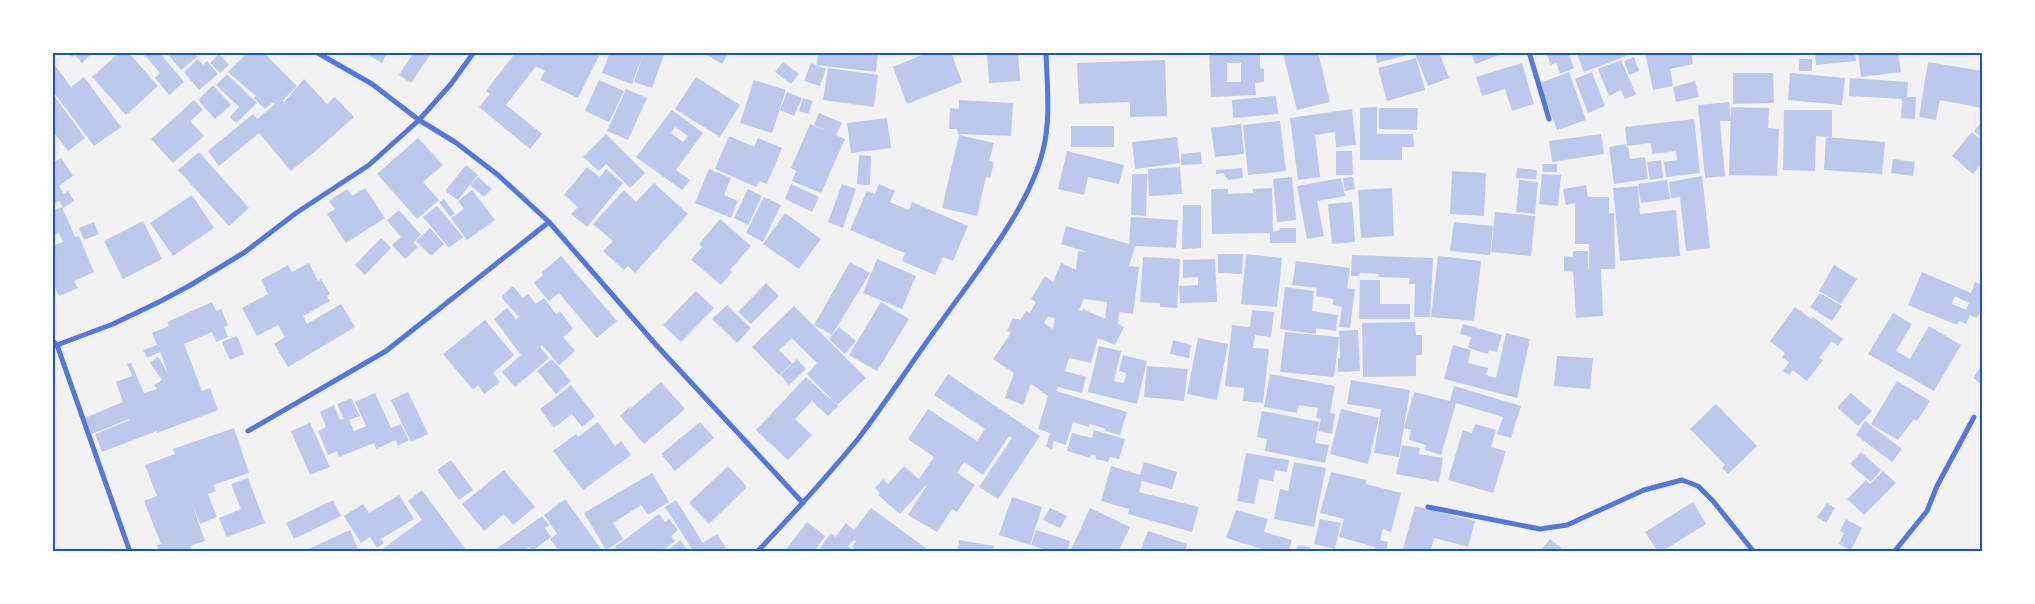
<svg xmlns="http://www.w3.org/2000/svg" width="2035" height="604" font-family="Inter,sans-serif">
  <rect width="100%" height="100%" fill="#f2f2f2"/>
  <g fill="#bdc9ec" fill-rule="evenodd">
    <path d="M67 52H93L82 63 75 55 72 57Z"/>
    <path d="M120 52H128L158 86 126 115 92 77Z"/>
    <path d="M142 52H159L184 82 169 95 155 78 160 73Z"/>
    <path d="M166 52H193L197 57 181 70Z"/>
    <path d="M248 52H263L297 86 282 101 284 102 304 79 327 104 335 97 354 117 318 149 291 171 259 133 219 166 208 151 253 114 257 119 275 104 273 102 265 109 254 98 256 96 228 72Z"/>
    <path d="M369 52H393L392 55 387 53 382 63 368 55Z"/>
    <path d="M414 52H432L411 83 399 75Z"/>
    <path d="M516 52H533L538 56 540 52H601L578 98 540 80 545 71 536 66 506 105 542 134 530 149 479 107 490 94 486 91Z"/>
    <path d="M610 52H644L632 84 602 73Z"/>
    <path d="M644 52H665L652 88 634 82Z"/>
    <path d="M702 52H729L722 64Z"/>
    <path d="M818 52H878L876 72 817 65Z"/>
    <path d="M929 52H951L962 82 907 104 893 67Z"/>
    <path d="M987 52H1018L1020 81 989 83Z"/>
    <path d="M1209 52H1260V68L1264 69V82L1255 83 1256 95 1211 97ZM1227 63H1241V82H1227Z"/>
    <path d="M1318 52 1330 102 1297 110 1283 53Z"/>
    <path d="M1375 52H1407L1408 55 1377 63Z"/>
    <path d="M1417 52H1439L1449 78 1428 86 1415 53Z"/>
    <path d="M1471 52H1504V53L1475 64Z"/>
    <path d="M1546 52H1568L1574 68 1560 74 1556 63 1551 65Z"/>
    <path d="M1576 52H1625L1626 56 1584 72Z"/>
    <path d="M1645 52H1691L1693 64 1670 69 1673 86 1653 90Z"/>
    <path d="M1815 52H1855L1856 61 1816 65Z"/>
    <path d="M1858 52H1898L1901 72 1861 77Z"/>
    <path d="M219 54 229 65 220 73 210 63Z"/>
    <path d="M1634 57 1639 71 1629 75 1624 61Z"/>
    <path d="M1416 58 1425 90 1387 101 1378 68Z"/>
    <path d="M198 59 203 65 207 61 218 74 199 90 184 72Z"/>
    <rect x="1799" y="59" width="13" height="12"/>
    <path d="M1165 60 1167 116 1130 117V102L1079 104 1077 63Z"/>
    <path d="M1621 60 1636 95 1625 99 1621 90 1609 96 1598 69Z"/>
    <path d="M783 62 799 74 791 84 775 72Z"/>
    <path d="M1928 62 1982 71V108L1940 100 1936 120 1919 117Z"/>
    <path d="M811 63 826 69 820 86 804 81Z"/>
    <path d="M1522 63 1534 104 1512 111 1505 89 1482 96 1476 77Z"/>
    <path d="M54 64 71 87 84 77 121 127 94 146 52 90Z"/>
    <path d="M828 68 878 75 874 107 823 100Z"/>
    <path d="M1569 72 1586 120 1557 130 1540 83Z"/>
    <path d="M1592 72 1605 106 1588 113 1575 79Z"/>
    <path d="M1733 73H1773L1774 103 1733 104Z"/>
    <path d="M1790 73 1845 78 1842 105 1788 100Z"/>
    <path d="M227 74 257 103 236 123 230 117 239 107 216 85Z"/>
    <path d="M696 77 740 105 720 137 675 109Z"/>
    <path d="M1850 78 1908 82 1907 97H1916L1915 119 1901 118 1902 99 1849 96Z"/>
    <path d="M599 80 624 91 609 122 585 111Z"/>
    <path d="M754 80 786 90 772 133 740 123Z"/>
    <path d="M1695 81 1699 97 1676 102 1673 87Z"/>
    <path d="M213 85 231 105 215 119 198 100Z"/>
    <path d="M626 89 647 98 628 140 607 131Z"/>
    <path d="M787 92 802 98 794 116 780 110Z"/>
    <path d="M52 93 85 138 68 151 52 130Z"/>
    <path d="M1276 96 1278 114 1233 118 1232 100Z"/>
    <path d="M803 98 813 101 808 114 799 111Z"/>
    <path d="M194 100 203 110 190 121 204 136 173 163 151 139Z"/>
    <path d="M959 100 1013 103 1011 136 958 134 957 129H949L950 108 959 109Z"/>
    <path d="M1729 102 1731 121H1720L1725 176 1705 178 1698 105Z"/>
    <path d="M1377 107V134H1413L1414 147H1402V160H1360V108Z"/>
    <path d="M1731 107 1769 108 1768 128 1779 129 1777 176 1729 175Z"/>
    <path d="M1379 108H1418L1417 130 1379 129Z"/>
    <path d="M1352 109 1356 145 1336 147 1335 132 1315 135 1320 177 1298 180 1290 118Z"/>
    <path d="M672 110 703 133 676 170 690 180 682 190 636 157ZM675 127 688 136 683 142 671 133Z"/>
    <path d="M1784 110H1832V137L1816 136 1815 171 1783 170Z"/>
    <path d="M819 113 842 123 836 135 845 139 821 193 792 181 796 171 791 168 810 124 829 132 814 125Z"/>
    <path d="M887 118 891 148 851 153 847 123Z"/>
    <path d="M1694 119 1700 173 1666 177 1664 162 1677 160 1676 151 1652 154 1651 143 1627 146 1625 127Z"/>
    <path d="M1280 121 1286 171 1248 175 1243 125Z"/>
    <path d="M1982 121V138L1974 131Z"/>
    <path d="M1241 124 1244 154 1215 157 1211 128Z"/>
    <rect x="1071" y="126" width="43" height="21"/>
    <path d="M1972 132 1982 141V162L1973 174 1952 156Z"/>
    <path d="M606 134 645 173 630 188 606 164 599 171 583 157Z"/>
    <path d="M1601 134 1604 154 1552 162 1549 141Z"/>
    <path d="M959 135 994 143 989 161 994 162 990 178 986 177 977 216 942 208Z"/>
    <path d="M729 136 754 147 758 138 782 148 767 184 759 181 756 187 715 169Z"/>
    <path d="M1177 137 1180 163 1135 169 1132 142Z"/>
    <path d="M1826 137 1885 142 1882 174 1824 170Z"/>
    <path d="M418 138 443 165 423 182 439 200 417 219 377 174Z"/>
    <path d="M1626 144V147H1628L1630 159 1645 157 1648 179 1614 184 1609 147Z"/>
    <path d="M1067 151 1124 165 1119 184 1088 177 1084 195 1058 189Z"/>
    <path d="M1336 151H1352L1353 175H1336Z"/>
    <path d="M199 152 249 208 229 226 178 170Z"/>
    <path d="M1201 152 1202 164 1181 165V154Z"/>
    <path d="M859 155 871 156 870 185 857 184Z"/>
    <path d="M61 158 73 176 59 186 64 194 68 191 74 201 63 208 59 201 52 205V163Z"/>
    <path d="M1893 159 1915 162 1913 176 1891 173Z"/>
    <path d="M1661 160 1663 178 1650 180 1647 162Z"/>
    <path d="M1542 164H1557V172H1543Z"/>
    <path d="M466 165 478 175 458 200 445 191Z"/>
    <path d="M587 167 600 177 606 169 623 183 587 227 571 214 578 207 564 195Z"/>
    <path d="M1180 167 1182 194 1149 196 1148 169Z"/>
    <path d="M1242 168 1243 178 1228 180 1223 173 1216 174V170Z"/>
    <path d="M1517 168 1537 170 1536 179 1516 178Z"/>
    <path d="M709 169 731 178 724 195 738 201 731 218 695 203Z"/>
    <path d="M1452 171 1486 173 1484 216 1450 214Z"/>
    <path d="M1132 174H1147L1146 216 1131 215Z"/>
    <path d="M1542 174 1561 175 1558 206 1539 204Z"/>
    <path d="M1702 176 1710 248 1686 251 1680 197 1671 198 1669 182Z"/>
    <path d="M478 177 492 189 484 197 470 185Z"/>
    <path d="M1292 177 1296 220 1277 222 1273 179Z"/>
    <path d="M1353 177 1355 189 1345 191 1343 178Z"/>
    <path d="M1341 178 1345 196 1317 201 1324 236 1307 239 1297 186Z"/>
    <path d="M1519 180 1538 182 1535 214 1516 212Z"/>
    <path d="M1667 180 1670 199 1641 203 1638 184Z"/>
    <path d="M654 183 688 214 635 273 628 266 624 270 603 251 613 241 593 224 624 190 636 202Z"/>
    <path d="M791 184 819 197 812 212 785 199Z"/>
    <path d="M842 184 856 189 843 228 828 222Z"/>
    <path d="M879 184 895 191 890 202 909 210 912 202 968 226 953 261 943 257 935 275 902 261 905 253 850 230 867 191 875 194Z"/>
    <path d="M1586 185 1588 197H1609V213H1614L1615 269H1601L1603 316 1576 318 1573 272 1564 271V256L1573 257V251H1588V269H1589V244H1575V203L1566 205 1563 189Z"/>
    <path d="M1638 186 1640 214 1676 210 1680 256 1620 261 1613 188Z"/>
    <path d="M365 188 385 218 346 243 327 214 335 209 329 201 347 189 352 196Z"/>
    <path d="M1272 188 1273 232 1280 230 1279 228H1296V243H1270V233L1212 234 1211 189H1228V194L1253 193V189Z"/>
    <path d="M1392 188 1394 236 1361 238 1358 190Z"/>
    <path d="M748 189 762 196 748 225 734 218Z"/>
    <path d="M472 190 495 220 467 240 451 218 464 209 458 201Z"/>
    <path d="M192 195 214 228 173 256 150 223Z"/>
    <path d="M764 197 781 205 763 242 746 233Z"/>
    <path d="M444 199 455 214 450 217 439 202Z"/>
    <path d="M1352 202 1355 242 1332 244 1328 204Z"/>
    <path d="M1183 205H1201V248L1182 249Z"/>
    <path d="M437 206 463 237 449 248 423 217Z"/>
    <path d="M62 207 75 237 79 236 94 272 74 281 78 288 59 296 52 281V246L63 242 59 233 52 236V211Z"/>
    <path d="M399 210 421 235 413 242 418 247 405 259 392 245 401 237 387 220Z"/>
    <path d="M1495 212 1535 216 1531 256 1491 252Z"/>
    <path d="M785 213 821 239 799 269 763 244Z"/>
    <path d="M1131 217 1178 220 1176 248 1135 246 1129 266 1139 267 1133 314 1119 312 1118 324 1124 327 1115 345 1098 338 1091 363 1069 358 1065 371 1086 377 1082 393 1058 387 1056 391 1127 412 1120 435 1105 431 1106 429 1090 424 1089 427 1073 422 1066 445 1054 441 1052 449 1046 447 1050 433 1038 429 1048 396 1031 384 1023 405 1005 398 1014 373 993 359 1011 333 1007 331 1013 318 1020 320 1026 311 1030 313 1036 302 1031 299 1045 276 1053 282 1061 263 1076 270 1078 251 1087 252 1061 244 1066 226 1129 244ZM1084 299 1107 302 1105 319 1083 309 1082 311 1079 310ZM1048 316 1055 319 1053 329 1044 323Z"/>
    <path d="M720 219 751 246 730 270 732 272 721 285 691 260 702 247 699 244Z"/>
    <path d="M143 221 162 259 123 279 104 241Z"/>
    <path d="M94 222 99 234 84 240 79 228Z"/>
    <path d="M1454 222 1493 226 1490 255 1450 251Z"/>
    <path d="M430 228 444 244 431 256 416 241Z"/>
    <path d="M381 238 391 248 365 275 355 265Z"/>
    <path d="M1218 254H1243L1242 274 1218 273Z"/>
    <path d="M1246 254 1282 258 1277 307 1241 304Z"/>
    <path d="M1352 255 1433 258 1430 317H1414L1415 284H1409L1410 278 1378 277 1379 274 1360 273 1359 276H1351Z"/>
    <path d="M561 256 617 321 597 338 559 293 549 301 534 283 543 275 541 273Z"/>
    <path d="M1438 256 1481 261 1474 321 1431 317Z"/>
    <path d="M1143 257 1180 259 1177 308 1160 307V303L1140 302Z"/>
    <path d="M877 259 916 276 902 309 863 293Z"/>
    <path d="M1215 259 1217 302 1180 303 1179 286 1198 285V277L1183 278V260Z"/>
    <path d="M1296 261 1350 268 1347 288 1355 289 1350 328 1339 327 1342 307 1333 305V299L1316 296 1317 288 1292 285Z"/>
    <path d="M850 262 870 273 832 335 814 325Z"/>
    <path d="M309 263 318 281 321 279 330 294 326 296 330 301 303 316 307 324 341 304 355 327 288 367 274 344 285 337 278 325 257 336 242 308 268 294 261 280 288 265 292 272Z"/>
    <path d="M1834 265 1857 279 1841 304 1819 291Z"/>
    <path d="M1922 272 1971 293 1975 282 1982 285V307L1977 318 1970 315 1966 324 1959 321 1957 325 1908 305ZM1955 296 1969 303 1966 310 1952 304Z"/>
    <path d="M1360 280H1380V304H1410V319H1359Z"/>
    <path d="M766 283 779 296 751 324 738 312Z"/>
    <path d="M513 286 523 298 528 294 536 304 544 298 556 314 560 311 573 329 563 337 575 351 559 365 542 345 540 347 549 358 515 387 502 372 521 355 494 319 507 308 516 319 519 317 501 297Z"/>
    <path d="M1285 287 1314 291 1312 311 1338 315 1336 331 1316 328V334L1280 329Z"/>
    <path d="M696 291 714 308 681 342 663 325Z"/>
    <path d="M1820 293 1842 306 1832 321 1810 307Z"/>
    <path d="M212 302 216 311 221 309 228 325 224 327 228 337 216 342 212 332 184 344 202 391 210 388 218 410 157 433V431L102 452 95 434 130 420 129 419 92 434 85 418 123 402 116 382 132 376 127 364 131 363 144 393 157 389 154 385 162 380 150 363 158 357 168 373 160 352 147 358 143 350 157 345 152 333 169 326 167 322Z"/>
    <path d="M881 302 909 319 877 371 849 355Z"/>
    <path d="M727 305 751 328 737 343 712 319Z"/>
    <path d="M794 306 866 378 837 405 807 374 817 363 792 338 779 350 792 363 779 375 752 347Z"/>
    <path d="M1795 307 1811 319 1813 317 1843 339 1838 346 1832 341 1819 358 1823 360 1807 381 1793 370 1789 375 1783 371 1789 362 1782 357 1785 353 1770 341Z"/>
    <path d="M1252 310 1274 312 1271 337 1255 335 1253 348 1269 349 1263 403 1243 401 1244 388 1225 386 1232 325 1250 327Z"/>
    <path d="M1893 313 1912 324 1896 351 1910 359 1929 326 1961 345 1934 391 1868 354Z"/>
    <path d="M485 320 514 355 493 373 500 382 484 394 478 385 473 390 443 354Z"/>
    <path d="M1415 322 1416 335H1422V355H1416V376L1363 377 1362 323Z"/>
    <path d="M1463 324 1502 335 1497 352 1489 350 1488 354 1468 348 1471 337 1460 334Z"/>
    <path d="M839 327 856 341 845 354 829 339Z"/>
    <path d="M1358 330 1360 371 1338 372V358H1340L1339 331Z"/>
    <path d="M1285 332 1339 337 1334 377 1280 372Z"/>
    <path d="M1506 333 1530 339 1517 398 1444 379 1453 345 1471 350 1468 363 1488 368 1486 375 1496 378Z"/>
    <path d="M237 336 244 354 230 360 222 342Z"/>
    <path d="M1198 338 1228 344 1217 400 1187 394Z"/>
    <path d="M1173 340 1191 345 1189 358 1170 354Z"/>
    <path d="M1099 346 1121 351 1114 381 1124 383 1126 373 1119 371 1123 355 1147 361 1137 404 1088 392Z"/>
    <path d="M1557 356 1593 358 1590 389 1554 386Z"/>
    <path d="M552 359 571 381 556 394 537 371Z"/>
    <path d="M797 359 806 369 789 385 780 375Z"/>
    <path d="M1982 365V385L1973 378Z"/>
    <path d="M1147 366 1188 369 1184 401 1144 397Z"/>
    <path d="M948 374 1040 436 998 499 979 487 1012 438 1009 436 983 475 964 462 957 473 975 485 957 512 952 509 937 532 908 515 928 483 900 514 878 495 880 493 875 488 883 479 888 484 904 466 919 479 934 457 908 439 928 409 977 441 985 429 934 395Z"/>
    <path d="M1270 374 1335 386 1330 413 1335 414 1332 434 1318 431 1321 419 1316 418 1318 408 1299 405 1297 413 1264 407Z"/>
    <path d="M806 377 838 406 828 416 812 401 795 419 812 435 788 460 756 430Z"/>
    <path d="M1351 380 1410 390 1399 457 1374 453 1381 409 1347 404Z"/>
    <path d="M1897 381 1930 401 1917 421 1914 419 1898 440 1871 424Z"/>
    <path d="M661 382 685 409 644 444 620 416 629 407 630 409Z"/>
    <path d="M571 385 595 416 582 427 572 414 554 428 540 409Z"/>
    <path d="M1454 386 1521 406 1511 438 1497 434 1503 417 1456 403 1441 455 1425 450 1426 445 1409 440 1411 430 1404 428 1414 392 1450 401Z"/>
    <path d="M408 392 428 434 411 442 391 400Z"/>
    <path d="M375 393 391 428 401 424 409 440 398 446 396 440 376 449 374 443 339 457 337 451 328 455 318 431 326 427 320 412 334 405 340 420 344 419 337 404 351 398 360 416 349 420 354 431 366 426 355 402Z"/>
    <path d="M1851 393 1872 411 1858 426 1837 407Z"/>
    <path d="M1716 404 1757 446 1728 474 1722 468 1725 465 1690 429Z"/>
    <path d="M1341 409 1379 418 1368 464 1330 454Z"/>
    <path d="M1262 411 1319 422 1315 443 1329 445 1325 463 1265 451 1267 439 1257 437Z"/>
    <path d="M1865 421 1902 449 1892 462 1856 435Z"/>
    <path d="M598 422 615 446 621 441 631 455 583 490 553 451 576 434 578 437Z"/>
    <path d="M700 422 714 438 675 471 661 454Z"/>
    <path d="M310 423 330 467 310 475 291 431Z"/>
    <path d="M1475 424 1496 430 1491 447 1506 451 1493 493 1448 480 1463 430 1472 433Z"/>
    <path d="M234 428 249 473 213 485 216 491 208 494 217 517 200 524 191 501 205 541 190 546 192 552H159L157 545 161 544 144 501 157 496 145 465 175 454 173 449Z"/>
    <path d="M1094 430 1125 439 1119 459 1110 457 1108 462 1096 459V456L1091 454 1090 458 1067 451 1072 433 1092 438Z"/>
    <path d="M1402 445 1420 448 1419 454 1443 458 1439 482 1396 474Z"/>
    <path d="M1861 452 1881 470 1871 482 1850 464Z"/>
    <path d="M1246 453 1289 460 1287 472 1275 470 1273 481 1259 479 1254 504 1237 501Z"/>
    <path d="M451 460 473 490 459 500 437 470Z"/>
    <path d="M1144 462 1177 472 1172 489 1142 481 1139 492 1199 507 1192 532 1128 514 1129 509 1101 501 1111 466 1140 475Z"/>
    <path d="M1294 462 1326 468 1314 527 1274 519 1280 489 1288 491Z"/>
    <path d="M728 466 747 487 709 524 689 503Z"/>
    <path d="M504 470 535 507 513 525 504 514 484 531 462 504Z"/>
    <path d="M1883 471 1896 483 1864 515 1847 499 1866 480 1870 484Z"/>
    <path d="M1331 472 1366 480V484L1401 493 1391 532 1383 529 1380 540 1388 542 1386 552H1374L1375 547 1339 537 1344 519 1320 513Z"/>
    <path d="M652 473 669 502 648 515 641 505 613 523 623 539 606 550 584 513Z"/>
    <path d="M248 478 265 523 227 537 219 518 241 509 231 484Z"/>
    <path d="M422 490 466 550 465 552H379L422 520 408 501Z"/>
    <path d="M399 495 414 519 381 539 384 543 377 548 370 537 361 543 344 516 363 504 369 513Z"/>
    <path d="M1012 497 1042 507 1030 545 999 535Z"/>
    <path d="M565 499 603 552H560L550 539 557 534 544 515Z"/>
    <path d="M333 500 341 516 294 539 286 523Z"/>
    <path d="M676 500 703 543 717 534 726 548 721 552H694L665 507Z"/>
    <path d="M1693 502 1706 524 1661 552H1658L1645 532Z"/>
    <path d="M1827 503 1835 508 1826 523 1817 517Z"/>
    <path d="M1415 506 1475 521 1468 547 1434 538 1430 552H1402Z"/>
    <path d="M871 508 931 552H858L852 547 856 541 854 540 848 546 856 552H823L820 548 831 533 835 537 846 523 854 530Z"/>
    <path d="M1050 508 1067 516 1060 528 1043 520Z"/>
    <path d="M1090 508 1130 527 1118 552H1070Z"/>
    <path d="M1236 510 1268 519 1264 532 1292 540 1288 552H1272L1226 538Z"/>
    <path d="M659 514 665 522 669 519 678 530 671 536 675 541 661 552H618L615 547Z"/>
    <path d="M542 516 549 525 545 528 551 537 532 551 529 547 523 552H492Z"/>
    <path d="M1320 519 1341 523 1335 549 1314 544Z"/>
    <path d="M1846 519 1862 528 1851 550 1839 544 1844 533 1840 531Z"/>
    <path d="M807 522 825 536 814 552H784Z"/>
    <path d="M350 530 359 552H302Z"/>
    <path d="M1036 530 1070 541 1067 552H1052L1031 545Z"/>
    <path d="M1148 531 1187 544 1185 552H1140Z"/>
    <path d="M1550 539 1566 552H1539Z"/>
    <path d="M680 540 689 552H666Z"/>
    <path d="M959 540 994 546 993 552H957Z"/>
    <path d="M1298 545 1310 547 1309 552H1296Z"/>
  </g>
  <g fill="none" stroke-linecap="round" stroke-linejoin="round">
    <g stroke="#5277de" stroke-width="5">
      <path d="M316 52 372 84 419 120 455 142 498 175 549 222 658 347 803 503"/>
      <path d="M1529 52 1549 119"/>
      <path d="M52 340 57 345 130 552"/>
      <path d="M52 345H57L113 324 157 303 189 286 245 252 296 213 369 165 419 120 451 84 474 52"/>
      <path d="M248 431 386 351 549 222"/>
      <path d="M1428 507 1540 529 1567 525 1644 490 1682 480 1698 486 1713 501 1754 552"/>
      <path d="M757 552C792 515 826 478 858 439 887 401 913 360 941 322 975 274 1030 207 1043 150 1051 119 1047 85 1046 52"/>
      <path d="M1894 552 1927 511 1937 486 1974 417"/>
    </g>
  </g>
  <rect width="2035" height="604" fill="none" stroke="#ffffff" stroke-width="108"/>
  <rect x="54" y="54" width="1927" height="496" fill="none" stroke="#1d4ed8" stroke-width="2"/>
</svg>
